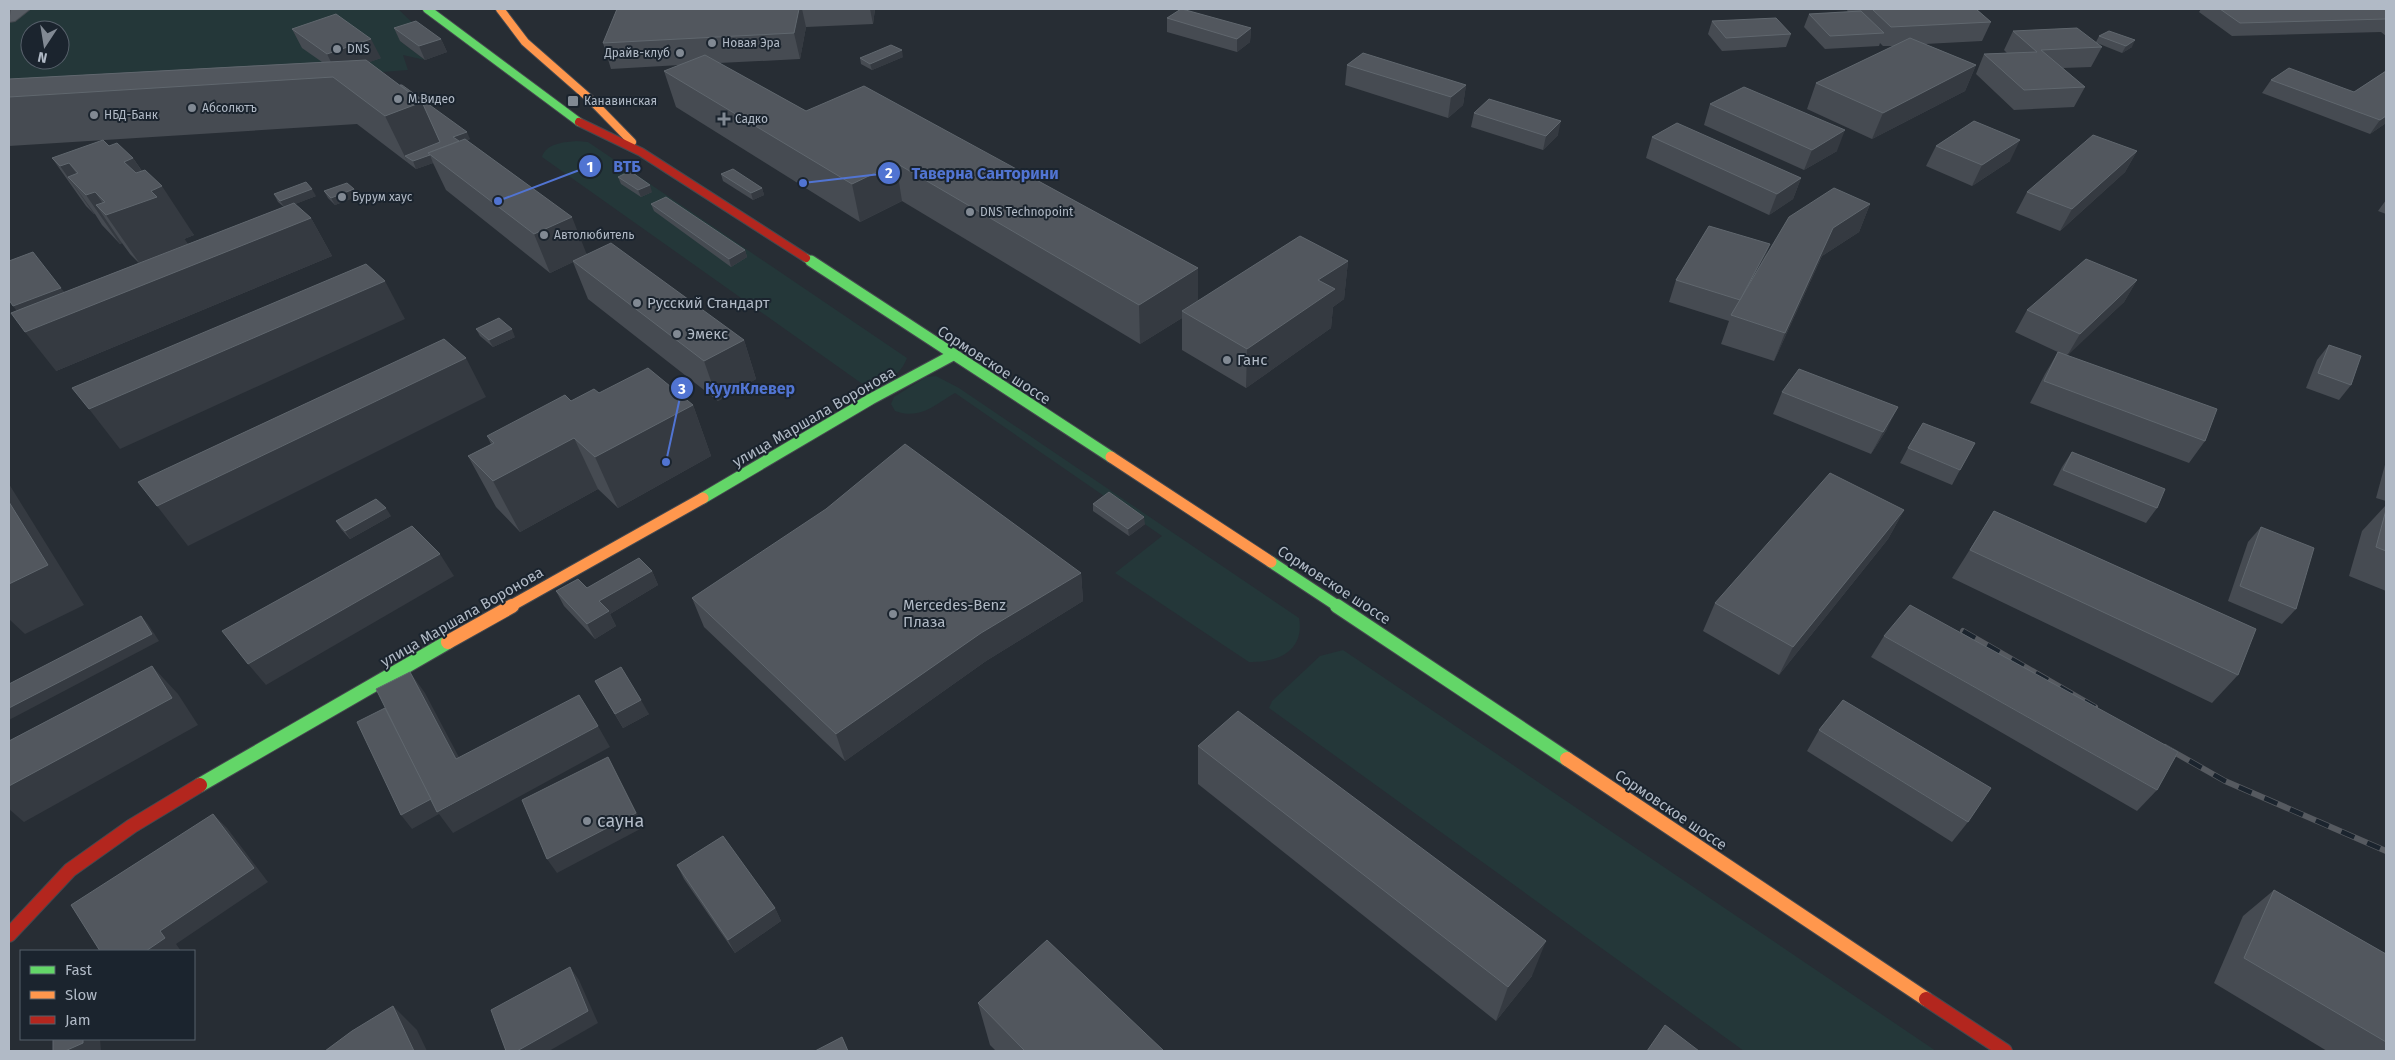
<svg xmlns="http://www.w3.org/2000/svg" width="2395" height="1060" font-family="'Fira Sans',sans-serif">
  <rect width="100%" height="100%" fill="#272d34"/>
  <g fill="#243739" fill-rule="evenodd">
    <path d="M29 9H398L417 27 400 41 425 60 403 55 408 70 9 101V21ZM30 30H60V60H30Z"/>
    <path d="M577 141 588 142 907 358C900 377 881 387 861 383L542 157C546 143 565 142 577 141Z"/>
    <path d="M936 376 959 388 1299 618C1305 651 1277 663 1249 662L1115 573 1162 536 955 393C933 406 920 420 895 411L891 404 894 397 926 377Z"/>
    <path d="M1343 650 1936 1051H1744L1269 708 1272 701 1320 656Z"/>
  </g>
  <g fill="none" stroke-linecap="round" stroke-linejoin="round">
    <g stroke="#45494f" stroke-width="2">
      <path id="street" d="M11 9H30L15 21 9 22Z"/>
    </g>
    <g stroke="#45494f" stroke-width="10">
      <g id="fast-far2">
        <path d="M427 9 579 122"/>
        <path d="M806 258 813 263"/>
      </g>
    </g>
    <g stroke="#45494f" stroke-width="13">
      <g id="fast-far1">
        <path d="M811 261 1111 457"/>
        <path d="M703 498 871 399 953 355"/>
        <path d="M1271 562 1339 607"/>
      </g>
    </g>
    <g stroke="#45494f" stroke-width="16">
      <g id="fast">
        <path d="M1337 606 1567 759"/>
        <path d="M200 785 448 642"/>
      </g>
    </g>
    <g stroke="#45494f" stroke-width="10">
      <path id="slow-far2" d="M500 9 525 42 590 99 632 142"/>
    </g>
    <g stroke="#45494f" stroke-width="13">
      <g id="slow-far1">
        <path d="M1111 457 1271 562"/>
        <path d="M509 607 703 498"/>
      </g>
    </g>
    <g stroke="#45494f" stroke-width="16">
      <g id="slow">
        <path d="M448 642 512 606"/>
        <path d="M1567 759 1926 999"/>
      </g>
    </g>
    <g stroke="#45494f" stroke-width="10">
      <path id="jam-far1" d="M579 122 641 152 806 258"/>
    </g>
    <g stroke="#45494f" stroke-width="16">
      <g id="jam">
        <path d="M9 935 70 870 132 826 200 785"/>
        <path d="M1926 999 2005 1051"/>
      </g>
    </g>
    <use href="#street" fill="#575c63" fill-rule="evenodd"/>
    <use href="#fast-far2" stroke="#63d668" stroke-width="8"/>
    <use href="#fast-far1" stroke="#63d668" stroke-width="11"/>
    <use href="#fast" stroke="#63d668" stroke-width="14"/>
    <use href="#slow-far2" stroke="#ff974d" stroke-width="8"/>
    <use href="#slow-far1" stroke="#ff974d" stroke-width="11"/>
    <use href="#slow" stroke="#ff974d" stroke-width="14"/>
    <use href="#jam-far1" stroke="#b3261e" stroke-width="8"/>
    <use href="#jam" stroke="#b3261e" stroke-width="14"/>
    <g stroke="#565a60" stroke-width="6">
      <g id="rail">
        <path d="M1963 631 2095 707"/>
        <path d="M2165 747 2225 781 2386 851"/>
      </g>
    </g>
    <use href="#rail" stroke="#1b242e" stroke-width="4.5" stroke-dasharray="14" stroke-linecap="butt"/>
  </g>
  <g fill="#464b52">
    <path d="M617 9H875L873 24 806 27 800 59 719 63 806 111 1198 300 1348 261 1344 299 1333 307 1331 328 1246 388 1182 350V318L1140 344 902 201 860 222 676 107 664 71 680 65 611 69 603 43Z"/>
    <path d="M1628 9H1647L1629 10Z"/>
    <path d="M1847 9H1976L1991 22 1982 41 1925 44 1976 65 1965 91 1872 139 1807 109 1816 83 1894 46H1883L1880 43 1879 46 1825 49 1804 27 1809 14 1848 12 1847 10Z"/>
    <path d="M2072 9H2121L2074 10Z"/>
    <path d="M2201 9H2386V36L2381 32 2232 36 2199 12Z"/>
    <path d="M1167 18 1251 28 1250 42 1237 52 1167 32Z"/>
    <path d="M1712 21 1791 34 1786 47 1722 51 1708 34Z"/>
    <path d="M394 28 441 39 447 52 425 60 400 41Z"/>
    <path d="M292 29 381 58 369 62 470 139 467 140 587 254 744 340 756 379 718 401 588 299 573 262 550 273 446 190 433 163 416 169 357 124 9 146V79L322 62 302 48Z"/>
    <path d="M2013 31 2096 42 2099 36 2132 47 2122 53 2097 43 2102 47 2091 67 2063 68 2085 87 2074 107 2014 110 1976 74 1984 54 2007 53 2004 50Z"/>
    <path d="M903 57 872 70 861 64 860 58Z"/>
    <path d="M1347 65 1466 85 1463 105 1448 118 1345 85Z"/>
    <path d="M2386 71V123L2370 134 2262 93 2271 80 2354 92Z"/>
    <path d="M1710 104 1837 151 1804 170 1704 125Z"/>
    <path d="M1474 113 1558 135 1543 150 1471 127Z"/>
    <path d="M1652 137 1801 178 1793 199 1769 215 1646 158Z"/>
    <path d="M109 146 133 158 142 171 194 235 184 239 188 244 284 207 278 202 274 194 316 196 295 204 311 218 332 256 56 371 65 292 139 263 130 254 122 243 120 244 102 225 95 214H94L86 206 52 158Z"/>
    <path d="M1936 146 2010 161 1972 186 1926 166Z"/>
    <path d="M2137 151 2125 172 2060 231 2016 213 2027 192Z"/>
    <path d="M721 174 762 188 764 195 753 200 723 181Z"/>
    <path d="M618 177 652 192 641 197 621 184Z"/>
    <path d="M354 189 358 196 335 205 328 198 324 191Z"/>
    <path d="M2386 200V214L2378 211Z"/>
    <path d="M651 204 745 250 747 257 731 267 654 211Z"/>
    <path d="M1870 204 1859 232 1822 256 1774 361 1721 344 1729 321 1669 302 1676 280 1766 255Z"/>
    <path d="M2137 280 2124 302 2067 355 2205 441 2189 463 2030 403 2045 374 2058 352 2062 354 2015 332 2027 310Z"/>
    <path d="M476 329 515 337 493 347 480 336Z"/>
    <path d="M2329 345 2351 385 2339 400 2306 388 2317 360Z"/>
    <path d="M1782 392 1887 429 1871 454 1773 414Z"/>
    <path d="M599 393 693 405 711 456 618 508 598 489 520 532 496 507 468 456 491 444 487 436Z"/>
    <path d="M1908 448 1960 470 1952 485 1900 463Z"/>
    <path d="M2072 452 2157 508 2146 523 2053 485 2062 467Z"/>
    <path d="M2386 461V501L2376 498Z"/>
    <path d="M1093 504 1145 524 1129 536 1093 511Z"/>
    <path d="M2386 505V591L2349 576 2362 531Z"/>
    <path d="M1904 510 1888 539 1779 675 1703 631 1715 603Z"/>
    <path d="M1994 511 2238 675 2212 703 1952 578Z"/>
    <path d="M391 516 350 539 341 529 336 521Z"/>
    <path d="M2261 527 2296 609 2282 624 2228 601 2248 542Z"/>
    <path d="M652 571 658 585 610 614 616 626 595 639 564 606 556 591 587 588Z"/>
    <path d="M1081 573 1083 601 986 661 845 761 704 627 692 598Z"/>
    <path d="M1884 636 2157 790 2137 811 1871 657Z"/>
    <path d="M595 681 649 714 623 728Z"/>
    <path d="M1819 730 1968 822 1952 842 1807 751Z"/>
    <path d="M1198 746 1532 976 1496 1021 1198 784Z"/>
    <path d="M677 865 775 908 781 921 735 953 684 879Z"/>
    <path d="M2274 890 2386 954V1051H2327L2214 983 2243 916Z"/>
    <path d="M978 1003 1164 1051H996L990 1045Z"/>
  </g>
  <g fill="#353a41">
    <path d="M799 9H802L806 27 800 59 794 33Z"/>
    <path d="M870 9H875L873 24Z"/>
    <path d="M1251 28 1250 42 1237 52V39Z"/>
    <path d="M371 39 381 58 337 74 327 54Z"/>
    <path d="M441 39 447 52 425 60 419 46Z"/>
    <path d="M2135 40 2132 47 2122 53 2126 46Z"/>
    <path d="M902 50 903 57 872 70 870 64Z"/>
    <path d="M1976 65 1965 91 1872 139 1883 113Z"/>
    <path d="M1466 85 1463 105 1448 118 1451 97Z"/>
    <path d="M422 102 443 149 428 153 405 156 408 163 385 116Z"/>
    <path d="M2386 116V123L2370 134 2380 120Z"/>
    <path d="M1561 121 1558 135 1543 150 1546 136Z"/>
    <path d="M1845 130 1837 151 1804 170 1812 150Z"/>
    <path d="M467 132 470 139 456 144 453 137Z"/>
    <path d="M2020 140 2010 161 1972 186 1982 165Z"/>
    <path d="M2137 151 2125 172 2060 231 2072 209Z"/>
    <path d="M430 155 433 163 416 169 413 161Z"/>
    <path d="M133 158 154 190 162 186 194 235 184 239 189 245 140 264 106 215 96 205 122 243 120 244 86 195 68 177 95 214H94L60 166 69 163 90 193 95 192 110 214 124 162Z"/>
    <path d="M896 163 902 201 860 222 852 184Z"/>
    <path d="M1801 178 1793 199 1769 215 1777 194Z"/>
    <path d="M650 185 652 192 641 197 638 190Z"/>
    <path d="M762 188 764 195 753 200 751 193Z"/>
    <path d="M312 189 316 196 285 208 280 201Z"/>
    <path d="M354 189 358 196 335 205 331 198Z"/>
    <path d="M1870 204 1859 232 1822 256 1774 361 1785 333 1833 228Z"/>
    <path d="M572 217 587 255 573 261V262L550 273 534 234Z"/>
    <path d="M311 218 332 256 56 371 25 332Z"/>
    <path d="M1770 244 1763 265 1740 300Z"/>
    <path d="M745 250 747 257 731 267 729 259Z"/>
    <path d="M1348 261 1344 299 1333 307 1331 328 1246 388 1247 349 1318 280Z"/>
    <path d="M1198 268V307L1182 311V318L1140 344 1139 305Z"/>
    <path d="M2137 280 2124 302 2067 356 2080 334Z"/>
    <path d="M385 281 405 319 120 449 89 409Z"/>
    <path d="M61 288 67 295 19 314 13 306Z"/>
    <path d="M512 329 515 337 493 347 489 340Z"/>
    <path d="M744 340 756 379 718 401 704 361Z"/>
    <path d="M466 358 486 397 188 546 157 506Z"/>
    <path d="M693 405 711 456 618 508 595 457Z"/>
    <path d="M1898 407 1887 429 1871 454 1883 432Z"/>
    <path d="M574 438 598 489 520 532 493 481Z"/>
    <path d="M9 484 84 605 25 634 9 619Z"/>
    <path d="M386 508 391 516 350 539 345 531Z"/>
    <path d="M1904 510 1888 539 1779 675 1793 647Z"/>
    <path d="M1144 517 1145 524 1129 536 1128 529Z"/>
    <path d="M440 554 454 576 266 685 248 664Z"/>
    <path d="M652 571 658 585 610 614 616 626 595 639 587 624 599 601Z"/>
    <path d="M1081 573 1083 601 986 661 845 761 836 734 981 633Z"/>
    <path d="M141 616 148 624 159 641 9 720V708Z"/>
    <path d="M152 666 178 694 198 725 24 822 9 809V786Z"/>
    <path d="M410 672 425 693 471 780 456 759Z"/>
    <path d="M641 700 649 714 623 728 615 714Z"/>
    <path d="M598 726 610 747 453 833 439 814 412 829 401 815 432 798 442 810Z"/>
    <path d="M608 757 644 827 557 873 547 859Z"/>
    <path d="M213 814 227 828 268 882 176 944 181 951H146L160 931Z"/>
    <path d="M775 908 781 921 735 953 728 940Z"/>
    <path d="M1546 941 1532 976 1496 1021 1508 987Z"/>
    <path d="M570 967 579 980 598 1023 549 1051H517Z"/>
    <path d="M393 1006 417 1030 427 1051H414Z"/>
    <path d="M83 1039H100L101 1051H65Z"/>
  </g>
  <g fill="#52575e" stroke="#60676e">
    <path d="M617 9H799L794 33 603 43Z"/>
    <path d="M1181 9H1182L1251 28 1237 39 1167 18Z"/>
    <path d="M1872 9H1976L1991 22 1891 27Z"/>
    <path d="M2220 9H2386V19L2240 23Z"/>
    <path d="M1861 11 1884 33 1830 36 1809 14Z"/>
    <path d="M336 14 371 39 327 54 292 29Z"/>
    <path d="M1776 18 1791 34 1726 38 1712 21Z"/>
    <path d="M416 21 441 39 419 46 394 28Z"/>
    <path d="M2077 28 2102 47 2041 50 2085 87 2024 90 1984 54 2037 52 2013 31Z"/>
    <path d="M2109 31 2135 40 2126 46 2099 36Z"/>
    <path d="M1910 38 1976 65 1883 113 1816 83Z"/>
    <path d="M891 45 902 50 870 64 860 58Z"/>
    <path d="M1363 53 1466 85 1451 97 1347 65Z"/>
    <path d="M705 55 806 111 864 86 1198 268 1139 305 896 163 852 184 664 71Z"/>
    <path d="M366 60 422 102 385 116 333 77 9 97V79Z"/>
    <path d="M2289 68 2354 92 2386 71V116L2380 120 2271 80Z"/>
    <path d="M400 85H402L467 132 453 137 459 141 428 153 430 155 413 161 405 156 440 142 422 102Z"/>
    <path d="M1744 87 1845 130 1812 150 1710 104Z"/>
    <path d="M1489 99 1561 121 1546 136 1474 113Z"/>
    <path d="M1974 121 2020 140 1982 165 1936 146Z"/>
    <path d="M1677 123 1801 178 1777 194 1652 137Z"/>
    <path d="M2093 135 2137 151 2072 209 2027 192Z"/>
    <path d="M465 139 572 217 534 234 428 153Z"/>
    <path d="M103 140 109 146 117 143 133 158 124 162 136 173 145 170 162 186 151 191 157 197 106 215 96 205 105 202 95 192 86 195 68 177 78 173 69 163 60 166 52 158Z"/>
    <path d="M733 169 762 188 751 193 721 174Z"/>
    <path d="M630 171 650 185 638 190 618 177Z"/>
    <path d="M306 182 312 189 280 201 274 194Z"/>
    <path d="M347 183 354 189 331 198 324 191Z"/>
    <path d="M1834 188 1870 204 1833 228 1785 333 1731 315 1789 217Z"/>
    <path d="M666 197 745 250 729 259 651 204Z"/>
    <path d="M294 203 311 218 25 332 11 313Z"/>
    <path d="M1709 226 1770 244 1740 300 1676 280Z"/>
    <path d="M1300 236 1348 261 1318 280 1335 289 1247 349 1182 311Z"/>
    <path d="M611 243 744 340 704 361 573 261Z"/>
    <path d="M33 252 61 288 13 306 9 300V261Z"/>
    <path d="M2086 259 2137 280 2080 334 2027 310Z"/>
    <path d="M366 264 385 281 89 409 72 388Z"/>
    <path d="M499 318 512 329 489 340 476 329Z"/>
    <path d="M444 339 466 358 157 506 138 482Z"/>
    <path d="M2329 345 2361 356 2351 385 2318 373Z"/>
    <path d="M2058 352 2217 409 2205 441 2044 381Z"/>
    <path d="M648 368 693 405 595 457 574 438 493 481 468 456 494 443 487 436 565 395 571 401 594 389 599 393Z"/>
    <path d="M1799 369 1898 407 1883 432 1782 392Z"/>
    <path d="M1923 423 1975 443 1960 470 1908 448Z"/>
    <path d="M905 444 1081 573 981 633 836 734 692 598 826 509Z"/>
    <path d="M2072 452 2165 489 2157 508 2063 470Z"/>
    <path d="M1830 473 1904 510 1793 647 1715 603Z"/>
    <path d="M1109 492 1144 517 1128 529 1093 504Z"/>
    <path d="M376 499 386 508 345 531 336 521Z"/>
    <path d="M9 502 48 565 9 584Z"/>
    <path d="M2386 510V551L2376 547Z"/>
    <path d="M1994 511 2256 629 2238 675 1970 550Z"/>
    <path d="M412 526 440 554 248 664 222 631Z"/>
    <path d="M2261 527 2314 548 2296 609 2240 586Z"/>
    <path d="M639 558 652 571 599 601 609 611 587 624 556 591 578 579 587 588Z"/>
    <path d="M1910 605 2178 752 2157 790 1884 636Z"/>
    <path d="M141 616 152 634 9 708V684Z"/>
    <path d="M152 666 172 698 9 786V741Z"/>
    <path d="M621 667 641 700 615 714 595 681Z"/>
    <path d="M410 672 456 759 579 695 598 726 437 812 376 689Z"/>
    <path d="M1843 700 1991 788 1968 822 1819 730Z"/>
    <path d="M385 708 431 799 401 815 357 722Z"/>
    <path d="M1238 711 1546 941 1508 987 1198 746Z"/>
    <path d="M608 757 636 813 547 859 522 800Z"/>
    <path d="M213 814 254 868 160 931 165 938 146 951H100L71 905Z"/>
    <path d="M723 836 775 908 728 940 677 865Z"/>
    <path d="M2274 890 2386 954V1042L2244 958Z"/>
    <path d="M1047 940 1164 1051H1025L978 1003Z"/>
    <path d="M570 967 588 1011 517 1051H506L491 1010Z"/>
    <path d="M393 1006 414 1051H325L352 1031Z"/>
    <path d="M1665 1025 1699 1051H1647Z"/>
    <path d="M842 1037 848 1051H815Z"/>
    <path d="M53 1039H83V1043L65 1051H53Z"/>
  </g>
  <g fill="#818993" stroke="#1b242e" stroke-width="2">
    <circle cx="712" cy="43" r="5"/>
    <circle cx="337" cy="49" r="5"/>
    <circle cx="680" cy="53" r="5"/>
    <circle cx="398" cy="99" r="5"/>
    <rect x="567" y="95" width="12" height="12" rx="2.5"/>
    <circle cx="192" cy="108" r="5"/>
    <circle cx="94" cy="115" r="5"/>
    <path d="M721.5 111.5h5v5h5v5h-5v5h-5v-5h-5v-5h5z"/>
    <circle cx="342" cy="197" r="5"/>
    <circle cx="970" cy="212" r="5"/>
    <circle cx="544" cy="235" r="5"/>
    <circle cx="637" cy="303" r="5"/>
    <circle cx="677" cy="334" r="5"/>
    <circle cx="1227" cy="360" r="5"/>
    <circle cx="893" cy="614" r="5"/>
    <circle cx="587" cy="821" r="5"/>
  </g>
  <g text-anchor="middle" stroke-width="4" stroke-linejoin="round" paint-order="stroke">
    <g font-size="12" fill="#b1bac6" stroke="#1b242e" text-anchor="start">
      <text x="722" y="47">Новая Эра</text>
      <text x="347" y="53">DNS</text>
      <text x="670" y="57" text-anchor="end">Драйв-клуб</text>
      <text x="408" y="103">М.Видео</text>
      <text x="584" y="105">Канавинская</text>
      <text x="202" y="112">Абсолютъ</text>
      <text x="104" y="119">НБД-Банк</text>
      <text x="735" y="123">Садко</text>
      <text x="352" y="201">Бурум хаус</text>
      <text x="980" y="216">DNS Technopoint</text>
      <text x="554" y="239">Автолюбитель</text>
    </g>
    <g font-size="15" fill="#b1bac6" stroke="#1b242e" text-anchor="start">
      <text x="647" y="308">Русский Стандарт</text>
      <text x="687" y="339">Эмекс</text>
      <text x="1237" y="365">Ганс</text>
      <text x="903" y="610">Mercedes-Benz<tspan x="903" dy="17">Плаза</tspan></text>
    </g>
    <g font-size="15" fill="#b1bac6" stroke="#1b242e">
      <text transform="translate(994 365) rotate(33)" y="5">Сормовское шоссе</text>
      <text transform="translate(814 417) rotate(-30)" y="5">улица Маршала Воронова</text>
      <text transform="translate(1334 585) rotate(33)" y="5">Сормовское шоссе</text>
      <text transform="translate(462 617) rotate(-30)" y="5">улица Маршала Воронова</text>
      <text transform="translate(1671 810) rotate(34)" y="5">Сормовское шоссе</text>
    </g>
    <g font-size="18" fill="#b1bac6" stroke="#1b242e" text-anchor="start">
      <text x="597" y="827">сауна</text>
    </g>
  </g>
  <path fill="none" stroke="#5174d2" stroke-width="2" d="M498 201L590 166M803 183L889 173M666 462L682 388"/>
  <g fill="#5174d2" stroke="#1b242e" stroke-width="2">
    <circle cx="498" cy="201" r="5"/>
    <circle cx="803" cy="183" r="5"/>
    <circle cx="666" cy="462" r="5"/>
    <circle cx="590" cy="166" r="12"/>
    <circle cx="889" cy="173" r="12"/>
    <circle cx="682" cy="388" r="12"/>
  </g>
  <g font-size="15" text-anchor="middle" font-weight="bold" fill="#fff">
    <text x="590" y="172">1</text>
    <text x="889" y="178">2</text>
    <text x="682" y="394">3</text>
  </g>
  <g font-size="16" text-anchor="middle" font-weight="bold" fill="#5174d2" stroke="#1b242e" stroke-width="4" stroke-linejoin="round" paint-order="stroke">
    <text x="627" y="172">ВТБ</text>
    <text x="985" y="179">Таверна Санторини</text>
    <text x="750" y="394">КуулКлевер</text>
  </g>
  <rect width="2395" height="1060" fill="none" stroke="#b1bac6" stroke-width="20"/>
  <rect x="20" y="950" width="175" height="90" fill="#1b242e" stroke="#57606b"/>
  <rect x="30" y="966" width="25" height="8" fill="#63d668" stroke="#57606b"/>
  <text x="65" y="975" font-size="15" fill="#b1bac6">Fast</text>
  <rect x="30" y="991" width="25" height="8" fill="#ff974d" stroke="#57606b"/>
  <text x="65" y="1000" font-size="15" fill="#b1bac6">Slow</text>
  <rect x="30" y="1016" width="25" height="8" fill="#b3261e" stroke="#57606b"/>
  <text x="65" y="1025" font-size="15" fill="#b1bac6">Jam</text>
  <g transform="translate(45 45) rotate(192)"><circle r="24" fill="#1b242e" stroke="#57606b"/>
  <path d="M0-4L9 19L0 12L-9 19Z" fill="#818993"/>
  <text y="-8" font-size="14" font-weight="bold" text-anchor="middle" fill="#b1bac6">N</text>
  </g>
</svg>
